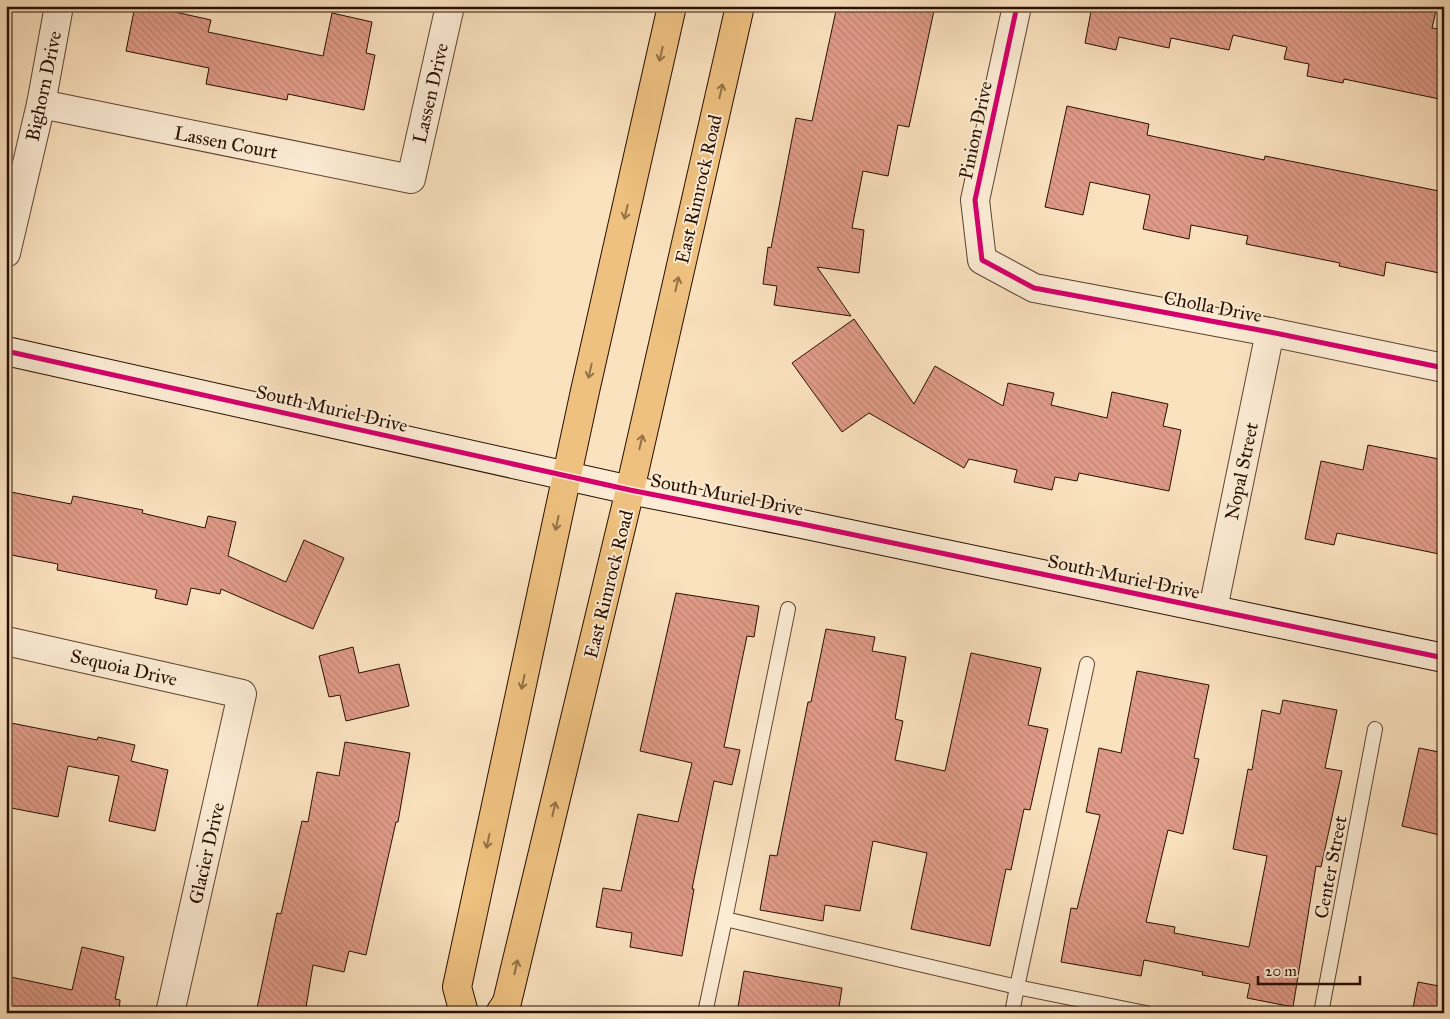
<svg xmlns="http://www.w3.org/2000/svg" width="1450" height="1019" font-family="'IM FELL Great Primer',serif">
  <defs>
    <pattern id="building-back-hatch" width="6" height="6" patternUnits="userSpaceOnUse" patternTransform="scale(1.25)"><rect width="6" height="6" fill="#e09b88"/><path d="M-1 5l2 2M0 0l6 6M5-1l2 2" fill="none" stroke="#c08474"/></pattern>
  </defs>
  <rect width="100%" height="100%" fill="#fbe2bf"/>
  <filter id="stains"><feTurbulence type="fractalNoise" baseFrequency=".004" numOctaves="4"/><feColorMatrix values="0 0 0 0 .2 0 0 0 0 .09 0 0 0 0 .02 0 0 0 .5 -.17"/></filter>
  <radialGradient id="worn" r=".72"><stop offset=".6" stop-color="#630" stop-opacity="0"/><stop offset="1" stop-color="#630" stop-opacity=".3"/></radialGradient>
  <g fill="url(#building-back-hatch)" stroke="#280f00">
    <path d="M135 6H148L211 20 208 32 323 56 332 13 372 22 366 53 375 55 364 110 288 94 287 100 206 84 209 68 126 51Z"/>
    <path d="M837 6H935L909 127 898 125 888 176 863 171 852 228 864 230 859 273 817 267 851 316 774 305 777 286 763 284 768 247 771 248 796 118 812 121Z"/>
    <path d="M1092 6H1437L1432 28 1444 30V100L1344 79 1343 83 1307 76 1309 64 1284 59 1287 47 1233 35 1229 50 1171 38 1169 48 1119 37 1116 50 1085 43Z"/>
    <path d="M1067 106 1149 124 1147 135 1264 160 1265 156 1444 192V274L1386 262 1384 276 1339 266 1340 263 1246 244 1248 236 1191 225 1189 239 1143 229 1150 195 1090 182 1083 215 1045 207Z"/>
    <path d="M854 319 914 404 935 366 1003 406 1008 383 1054 393 1051 405 1107 418 1112 392 1168 404 1163 426 1181 430 1169 491 1079 473 1077 481 1055 477 1052 490 1014 482 1017 470 969 459 964 468 869 413 842 432 792 363Z"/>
    <path d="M1368 445 1444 460V555L1337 533 1334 545 1305 539 1321 461 1363 470Z"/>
    <path d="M6 491 71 504 73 496 143 510 142 513 205 528 208 516 236 522 228 556 286 582 304 540 344 558 313 629 221 589 220 594 191 588 187 605 155 598 157 590 57 570 58 564 6 554Z"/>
    <path d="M676 593 759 606 754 637 747 636 724 747 740 750 732 785 714 781 692 889H694L682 956 630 947 632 933 596 927 603 888 621 891 638 814 678 822 692 763 640 751Z"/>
    <path d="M826 629 875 637 872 651 906 657 895 719 903 721 895 760 945 771 971 653 1041 668 1028 725 1048 729 1030 810 1024 809 1011 870 1006 869 990 946 911 929 927 853 873 841 860 911 825 905 823 921 760 910 770 855 777 856 808 702H811Z"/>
    <path d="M353 647 359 673 399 664 409 706 346 721 340 695 329 697 319 656Z"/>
    <path d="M1137 671 1209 685 1194 758 1199 759 1183 834 1168 830 1146 922 1175 927 1174 933 1249 947 1267 856 1233 849 1248 769 1252 770 1262 710 1280 714 1283 700 1337 710 1325 768 1342 771 1321 867 1316 866 1293 1007 1247 998 1250 984 1202 975 1203 972 1144 960 1141 976 1061 962 1071 908 1077 909 1100 815 1086 812 1099 748 1121 753Z"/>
    <path d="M6 722 97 740 98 737 135 745 131 761 168 770 155 831 109 821 119 776 68 766 58 817 6 807Z"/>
    <path d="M345 742 410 753 398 822H396L366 955 349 951 344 972 313 965 305 1013H256L277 913 281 914 302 821 308 822 317 772 339 776Z"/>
    <path d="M1419 748 1444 753V836L1402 826Z"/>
    <path d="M82 947 124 957 115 999 120 1000 119 1013H30L6 1008V976L72 990Z"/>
    <path d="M744 971 842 988 838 1013H737Z"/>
    <path d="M1418 982 1444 987V1013H1412Z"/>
  </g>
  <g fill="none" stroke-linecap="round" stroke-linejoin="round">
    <g stroke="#5d4430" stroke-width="16">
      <g id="lane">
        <path d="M788 609 725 919 1017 987 1087 664"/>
        <path d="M705 1013 725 919"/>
        <path d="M1012 1013 1017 987 1146 1013"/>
        <path d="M1321 1013 1375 729"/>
      </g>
    </g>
    <g stroke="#5d4430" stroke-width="30">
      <g id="street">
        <path d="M1017 6 975 200 982 260 1034 288 1270 332 1444 368"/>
        <path d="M41 104 411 179 450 6"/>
        <path d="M6 253 41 104 59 6"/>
        <path d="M1213 609 1270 332"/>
        <path d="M6 641 242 694 170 1013"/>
      </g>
    </g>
    <g stroke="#280f00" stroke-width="30">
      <path id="secondary" d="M6 351 630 490 802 524 1444 658"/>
    </g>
    <g stroke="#280f00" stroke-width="30">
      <g id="primary">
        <path d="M464 1013 457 987 585 391 672 6"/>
        <path d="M500 1013 507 1002 630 490 740 6"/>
      </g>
    </g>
    <use href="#lane" stroke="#fcecd5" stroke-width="14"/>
    <use href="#street" stroke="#fcecd5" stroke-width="28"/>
    <use href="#secondary" stroke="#fcecd5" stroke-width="28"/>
    <use href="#primary" stroke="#eec180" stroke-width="28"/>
    <g stroke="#fcecd5" stroke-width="8">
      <g id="cycleway">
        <path d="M1017 6 975 200 982 260 1034 288 1270 332 1444 368"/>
        <path d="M6 351 630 490 802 524 1444 658"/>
      </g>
    </g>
    <use href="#cycleway" stroke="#d6006c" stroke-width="5"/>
  </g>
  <defs><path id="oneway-shaft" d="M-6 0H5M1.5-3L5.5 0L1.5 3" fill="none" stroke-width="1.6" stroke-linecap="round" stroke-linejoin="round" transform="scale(1.25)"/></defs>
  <g stroke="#957146">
    <use href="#oneway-shaft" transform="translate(661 54) rotate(103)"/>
    <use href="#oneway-shaft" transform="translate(721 91) rotate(-77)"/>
    <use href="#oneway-shaft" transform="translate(626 212) rotate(103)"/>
    <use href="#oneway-shaft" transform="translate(677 284) rotate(-77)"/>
    <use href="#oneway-shaft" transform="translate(590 371) rotate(103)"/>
    <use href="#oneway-shaft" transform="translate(641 442) rotate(-77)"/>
    <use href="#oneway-shaft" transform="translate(557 523) rotate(102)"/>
    <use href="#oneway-shaft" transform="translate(523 682) rotate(102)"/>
    <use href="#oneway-shaft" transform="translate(554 809) rotate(-77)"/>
    <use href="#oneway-shaft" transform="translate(488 841) rotate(102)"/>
    <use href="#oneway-shaft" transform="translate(516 967) rotate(-77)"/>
  </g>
  <g text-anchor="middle" stroke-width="4" stroke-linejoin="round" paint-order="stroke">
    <g font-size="19" fill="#280f00" stroke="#fcecd5">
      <text transform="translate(43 86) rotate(-78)" y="7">Bighorn Drive</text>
      <text transform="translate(430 93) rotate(-77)" y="7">Lassen Drive</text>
      <text transform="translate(975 130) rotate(-78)" y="7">Pinion Drive</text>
      <text transform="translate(226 142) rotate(11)" y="7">Lassen Court</text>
      <text transform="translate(698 189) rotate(-77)" y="7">East Rimrock Road</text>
      <text transform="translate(1213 306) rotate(11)" y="7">Cholla Drive</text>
      <text transform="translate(332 408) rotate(13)" y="7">South Muriel Drive</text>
      <text transform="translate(1241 471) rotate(-78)" y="7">Nopal Street</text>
      <text transform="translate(727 494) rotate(11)" y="7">South Muriel Drive</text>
      <text transform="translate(1124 576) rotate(12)" y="7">South Muriel Drive</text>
      <text transform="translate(608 584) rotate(-76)" y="7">East Rimrock Road</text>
      <text transform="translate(124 667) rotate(13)" y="7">Sequoia Drive</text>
      <text transform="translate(206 853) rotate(-77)" y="7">Glacier Drive</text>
      <text transform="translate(1330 867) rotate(-79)" y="7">Center Street</text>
    </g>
  </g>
  <rect width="1450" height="1019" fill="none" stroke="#fbe2bf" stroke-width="25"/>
  <rect x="8" y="8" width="1435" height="1004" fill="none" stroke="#280f00" stroke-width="2.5"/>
  <rect x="12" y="12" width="1425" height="994" fill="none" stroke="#280f00"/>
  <path d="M1258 976v8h102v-8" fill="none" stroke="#280f00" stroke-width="2.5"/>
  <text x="1265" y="976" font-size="15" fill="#280f00" stroke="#fcecd5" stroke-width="4" paint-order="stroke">20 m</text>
  <rect width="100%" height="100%" filter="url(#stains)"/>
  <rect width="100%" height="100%" fill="url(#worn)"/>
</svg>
